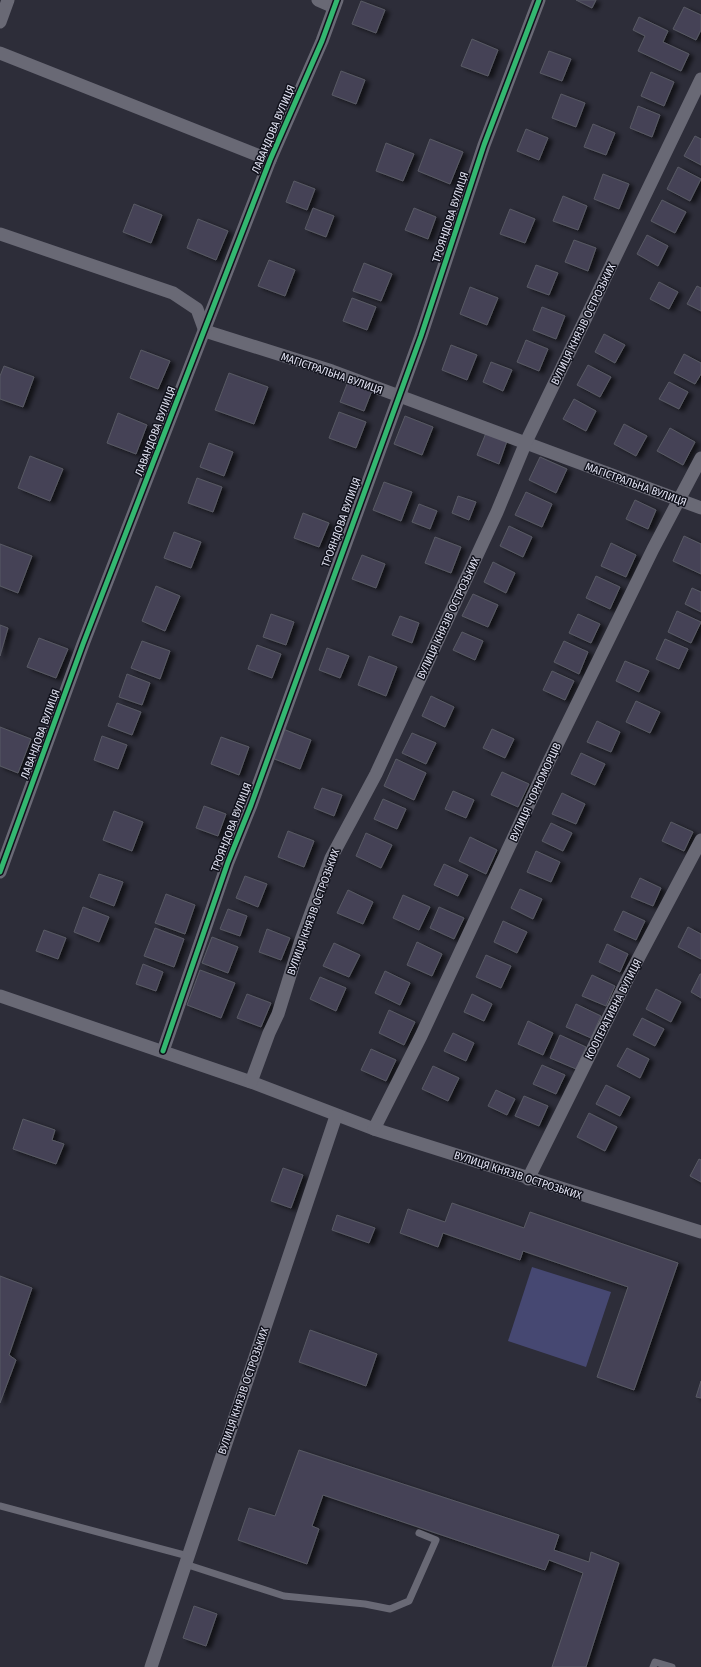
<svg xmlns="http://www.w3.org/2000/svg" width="701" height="1667" font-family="'Fira Sans Condensed',sans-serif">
  <defs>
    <filter id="shadow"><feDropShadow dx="4.5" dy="2.5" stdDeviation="2" flood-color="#0009"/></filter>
  </defs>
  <rect width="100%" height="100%" fill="#2d2d39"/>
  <path fill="#464872" d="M532 1267 611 1292 586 1367 508 1341Z"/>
  <g fill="#444356" stroke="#595a64" filter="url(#shadow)">
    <path d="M576 0H596L592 8Z"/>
    <path d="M361 1 385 10 376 33 352 24Z"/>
    <path d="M684 7 701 15V30L696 40 673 29Z"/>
    <path d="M639 17 668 31 663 42 689 54 681 71 638 51 645 36 633 30Z"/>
    <path d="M472 39 498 50 488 76 461 66Z"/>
    <path d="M549 51 571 59 562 81 540 73Z"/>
    <path d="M341 71 365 80 356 104 332 95Z"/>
    <path d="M651 72 674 82 664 106 641 96Z"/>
    <path d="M561 94 585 103 576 127 552 118Z"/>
    <path d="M638 106 660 115 652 137 630 128Z"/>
    <path d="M593 124 615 133 606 155 584 147Z"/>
    <path d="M526 129 548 138 539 160 517 151Z"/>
    <path d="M695 136 701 139V165L684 156Z"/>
    <path d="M430 139 463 152 450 184 418 171Z"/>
    <path d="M386 143 414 154 403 181 376 171Z"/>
    <path d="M678 167 701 179 690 201 667 189Z"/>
    <path d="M603 174 629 184 619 209 594 199Z"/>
    <path d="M294 181 315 189 307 210 286 202Z"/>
    <path d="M563 196 587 206 578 230 553 221Z"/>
    <path d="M662 200 686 212 675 233 651 221Z"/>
    <path d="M134 204 162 215 151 243 123 232Z"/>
    <path d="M313 208 334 216 326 237 305 229Z"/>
    <path d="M414 208 436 217 428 239 405 230Z"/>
    <path d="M510 209 535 219 525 243 500 234Z"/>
    <path d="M198 219 228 231 216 260 187 248Z"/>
    <path d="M647 235 668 246 658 266 637 254Z"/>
    <path d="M574 240 596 248 588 271 565 262Z"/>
    <path d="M269 260 295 270 285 296 258 286Z"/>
    <path d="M364 263 392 274 381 301 353 291Z"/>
    <path d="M536 265 558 273 549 295 527 287Z"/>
    <path d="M659 282 678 292 669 309 650 299Z"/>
    <path d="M697 286 701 288V311L687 304Z"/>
    <path d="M470 287 498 298 487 325 460 314Z"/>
    <path d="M352 298 376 307 367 330 343 321Z"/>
    <path d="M542 307 565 316 556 339 533 330Z"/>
    <path d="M604 334 625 345 615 363 595 352Z"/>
    <path d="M526 340 548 349 539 371 517 362Z"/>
    <path d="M451 345 477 355 467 380 442 370Z"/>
    <path d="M141 350 170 361 158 389 130 378Z"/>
    <path d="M684 354 701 363V374L695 384 674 373Z"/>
    <path d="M491 362 512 370 503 391 483 382Z"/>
    <path d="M588 365 611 377 600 397 577 385Z"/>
    <path d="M4 366 34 377 23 407 0 399V376Z"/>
    <path d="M229 373 268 387 254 424 215 410Z"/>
    <path d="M349 379 373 388 364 411 340 402Z"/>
    <path d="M669 382 688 392 679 409 659 399Z"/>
    <path d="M574 399 596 411 586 431 563 419Z"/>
    <path d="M339 412 366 422 356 448 329 438Z"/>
    <path d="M118 413 147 425 136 454 107 443Z"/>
    <path d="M405 416 433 427 422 455 394 444Z"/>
    <path d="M624 424 647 436 636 456 614 444Z"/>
    <path d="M670 428 695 442 683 465 657 451Z"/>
    <path d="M486 433 507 441 499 464 477 455Z"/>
    <path d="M209 443 233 452 224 476 200 467Z"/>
    <path d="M30 456 63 469 50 501 18 488Z"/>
    <path d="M540 457 567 469 556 493 529 480Z"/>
    <path d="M197 478 222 487 213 512 188 503Z"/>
    <path d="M384 482 412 492 401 521 373 510Z"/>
    <path d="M526 492 552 504 542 527 515 515Z"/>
    <path d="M458 496 476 502 469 520 452 513Z"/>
    <path d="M635 500 656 510 648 529 626 519Z"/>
    <path d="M419 504 437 511 430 529 412 522Z"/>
    <path d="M303 513 329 523 319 547 294 538Z"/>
    <path d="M509 526 532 537 523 557 500 546Z"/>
    <path d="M174 532 201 542 191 568 164 558Z"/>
    <path d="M684 536 701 544V574L673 561Z"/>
    <path d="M435 537 461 547 451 573 425 563Z"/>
    <path d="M611 543 636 555 626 577 601 566Z"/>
    <path d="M0 544 32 556 18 593 0 586Z"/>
    <path d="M362 555 385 564 376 588 352 579Z"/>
    <path d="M493 562 515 573 506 593 484 582Z"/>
    <path d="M596 576 620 587 610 609 586 598Z"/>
    <path d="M156 586 180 596 165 631 142 621Z"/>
    <path d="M692 588 701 592V612L685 604Z"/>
    <path d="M473 594 498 605 488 627 462 616Z"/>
    <path d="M677 611 701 622 691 643 668 632Z"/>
    <path d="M271 614 294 622 286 645 263 637Z"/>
    <path d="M578 614 600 624 591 643 569 633Z"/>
    <path d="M400 616 419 623 412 643 392 635Z"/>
    <path d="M0 625 8 628 0 656Z"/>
    <path d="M462 632 483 641 475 660 453 650Z"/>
    <path d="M39 638 68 649 56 678 27 667Z"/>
    <path d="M665 639 688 649 679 669 656 659Z"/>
    <path d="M142 641 170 651 160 679 131 668Z"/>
    <path d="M564 641 588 652 579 674 554 662Z"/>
    <path d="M257 645 281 654 272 678 248 669Z"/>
    <path d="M327 648 349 656 340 678 319 670Z"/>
    <path d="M369 656 397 667 386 696 358 685Z"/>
    <path d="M625 661 649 671 639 692 616 681Z"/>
    <path d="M552 671 574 681 565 700 543 690Z"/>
    <path d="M127 674 150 683 142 705 119 697Z"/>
    <path d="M431 696 454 707 445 727 422 716Z"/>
    <path d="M636 701 660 712 650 733 626 722Z"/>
    <path d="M117 703 141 712 132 735 108 726Z"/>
    <path d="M597 721 620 732 611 752 587 742Z"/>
    <path d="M0 727 31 739 18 773 0 766Z"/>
    <path d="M283 729 311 740 300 769 272 758Z"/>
    <path d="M492 729 514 739 505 758 483 748Z"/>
    <path d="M412 733 436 743 426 764 402 753Z"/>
    <path d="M102 736 127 745 118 769 94 760Z"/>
    <path d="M221 737 249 747 239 775 211 764Z"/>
    <path d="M581 753 605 764 595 785 571 774Z"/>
    <path d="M396 759 426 773 414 800 384 786Z"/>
    <path d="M502 772 529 784 518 807 491 795Z"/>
    <path d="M322 788 342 795 334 816 314 808Z"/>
    <path d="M453 791 474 800 466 818 445 809Z"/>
    <path d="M562 793 585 804 576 824 552 814Z"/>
    <path d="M383 799 406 809 397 829 374 819Z"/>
    <path d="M204 806 226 814 218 836 196 828Z"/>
    <path d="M114 811 143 822 132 851 103 840Z"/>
    <path d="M671 822 693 832 684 851 662 841Z"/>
    <path d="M551 823 572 833 563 851 542 841Z"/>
    <path d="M288 831 314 841 304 867 278 857Z"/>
    <path d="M366 833 392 845 381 868 356 856Z"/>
    <path d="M470 837 497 850 486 874 459 861Z"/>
    <path d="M536 851 560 862 551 882 527 872Z"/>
    <path d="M444 864 468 875 458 896 434 885Z"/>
    <path d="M99 874 123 882 114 906 90 897Z"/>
    <path d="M245 876 267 884 258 907 236 898Z"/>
    <path d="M640 878 661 888 653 906 631 897Z"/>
    <path d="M520 889 542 899 533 919 511 908Z"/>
    <path d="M348 890 373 902 363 924 337 913Z"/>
    <path d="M166 894 195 905 185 934 155 923Z"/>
    <path d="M403 895 430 907 419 930 393 918Z"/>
    <path d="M83 907 109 917 99 942 74 932Z"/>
    <path d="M439 907 464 918 454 939 430 928Z"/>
    <path d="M228 909 247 916 240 936 220 929Z"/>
    <path d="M623 911 645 921 636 940 614 930Z"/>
    <path d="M503 921 527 932 517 953 494 942Z"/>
    <path d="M688 927 701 934V959L678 947Z"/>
    <path d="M155 928 184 939 174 967 144 956Z"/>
    <path d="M267 929 290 938 281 960 259 952Z"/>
    <path d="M44 930 66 938 58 959 36 951Z"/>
    <path d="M212 937 238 947 228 973 202 963Z"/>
    <path d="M417 942 442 954 432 976 407 965Z"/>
    <path d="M334 943 360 955 349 977 323 966Z"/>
    <path d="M607 944 628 954 620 972 599 962Z"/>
    <path d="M486 955 511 966 501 988 476 977Z"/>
    <path d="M143 964 163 972 156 991 136 984Z"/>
    <path d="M200 970 235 983 221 1018 187 1005Z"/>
    <path d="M385 971 410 983 400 1005 375 993Z"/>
    <path d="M700 974H701V998L691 992Z"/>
    <path d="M592 975 615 986 606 1006 582 996Z"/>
    <path d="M320 977 346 988 336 1011 310 999Z"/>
    <path d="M656 989 681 1002 671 1022 646 1009Z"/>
    <path d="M247 994 271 1003 261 1027 237 1018Z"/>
    <path d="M472 994 492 1004 484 1021 464 1012Z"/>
    <path d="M576 1004 601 1016 591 1038 566 1027Z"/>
    <path d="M389 1010 415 1022 404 1045 379 1033Z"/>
    <path d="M642 1018 664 1029 655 1046 633 1035Z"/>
    <path d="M528 1021 553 1033 543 1055 518 1044Z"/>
    <path d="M453 1033 474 1043 466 1061 444 1051Z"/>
    <path d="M560 1035 586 1047 576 1069 550 1058Z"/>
    <path d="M627 1048 649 1059 640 1078 617 1066Z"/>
    <path d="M371 1049 396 1060 386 1081 361 1070Z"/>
    <path d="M542 1065 565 1075 556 1094 533 1084Z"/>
    <path d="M433 1066 459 1078 448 1101 422 1089Z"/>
    <path d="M606 1085 630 1097 620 1116 596 1104Z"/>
    <path d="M496 1090 515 1099 507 1115 488 1106Z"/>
    <path d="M524 1096 548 1106 539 1126 515 1116Z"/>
    <path d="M589 1113 617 1127 605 1151 577 1137Z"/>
    <path d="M23 1119 55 1130 52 1140 64 1144 56 1164 13 1149Z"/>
    <path d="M699 1159 701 1160V1182L690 1176Z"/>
    <path d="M283 1168 303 1175 291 1208 271 1201Z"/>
    <path d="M452 1203 524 1228 530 1212 678 1263 634 1390 597 1377 628 1287 523 1251 520 1260 443 1233 438 1247 400 1233 408 1209 445 1222Z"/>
    <path d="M337 1215 375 1228 369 1243 332 1230Z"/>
    <path d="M0 1276 32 1288 9 1355 16 1360 0 1403Z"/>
    <path d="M310 1330 377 1354 366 1386 299 1362Z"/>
    <path d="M701 1381V1398L696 1397Z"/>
    <path d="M299 1450 559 1535 554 1550 589 1562 591 1552 619 1563 586 1667H552L583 1573 549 1560 545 1570 323 1495 312 1526 319 1529 307 1564 238 1540 249 1508 275 1516Z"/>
    <path d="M194 1606 217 1614 206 1646 183 1638Z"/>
  </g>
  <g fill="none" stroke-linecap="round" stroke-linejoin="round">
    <g stroke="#696975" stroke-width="7">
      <path d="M0 1506 188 1556"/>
      <path d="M185 1564 284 1596 365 1604 390 1609 409 1601 436 1540 419 1533"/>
      <path d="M653 1667 655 1662 672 1667"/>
    </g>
    <g stroke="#696975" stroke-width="13">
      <path d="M318 0 334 7"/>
      <path d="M0 22 8 0"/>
      <path d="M0 53 270 160"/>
      <path d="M0 234 173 293 197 309 205 331 332 371 701 508"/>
      <path d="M0 872 83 644 270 160 322 41 337 0"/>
      <path d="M0 996 251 1082 374 1129 701 1232"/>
      <path d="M163 1051 228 862 251 805 421 336 484 145 539 0"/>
      <path d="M251 1082 269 1033 278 1014 301 940 331 858 376 774 497 512 526 442 701 79"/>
      <path d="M374 1129 421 1036 550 759 653 549 701 458"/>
      <path d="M528 1179 630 974 701 840"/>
      <path d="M151 1667 336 1116"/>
    </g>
    <g stroke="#11121c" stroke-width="8">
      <g id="cycleway">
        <path d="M0 872 83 644 270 160 322 41 337 0"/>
        <path d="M163 1051 228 862 251 805 421 336 484 145 539 0"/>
      </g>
    </g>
    <use href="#cycleway" stroke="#33b770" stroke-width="5"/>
  </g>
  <g text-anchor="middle" stroke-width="3" stroke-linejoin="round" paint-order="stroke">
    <g font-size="11" fill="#e0e1f1" stroke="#11121c">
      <text transform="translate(273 129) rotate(-67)" y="4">ЛАВАНДОВА ВУЛИЦЯ</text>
      <text transform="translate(450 217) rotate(-72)" y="4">ТРОЯНДОВА ВУЛИЦЯ</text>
      <text transform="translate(583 324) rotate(-64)" y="4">ВУЛИЦЯ КНЯЗІВ ОСТРОЗЬКИХ</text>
      <text transform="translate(332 373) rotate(19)" y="4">МАГІСТРАЛЬНА ВУЛИЦЯ</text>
      <text transform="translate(155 431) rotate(-69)" y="4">ЛАВАНДОВА ВУЛИЦЯ</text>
      <text transform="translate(636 484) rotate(20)" y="4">МАГІСТРАЛЬНА ВУЛИЦЯ</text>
      <text transform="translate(341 522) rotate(-70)" y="4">ТРОЯНДОВА ВУЛИЦЯ</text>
      <text transform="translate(448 618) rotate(-65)" y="4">ВУЛИЦЯ КНЯЗІВ ОСТРОЗЬКИХ</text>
      <text transform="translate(40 734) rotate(-70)" y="4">ЛАВАНДОВА ВУЛИЦЯ</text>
      <text transform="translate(535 792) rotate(-65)" y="4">ВУЛИЦЯ ЧОРНОМОРЦІВ</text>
      <text transform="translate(231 827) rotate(-69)" y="4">ТРОЯНДОВА ВУЛИЦЯ</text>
      <text transform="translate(313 912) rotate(-70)" y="4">ВУЛИЦЯ КНЯЗІВ ОСТРОЗЬКИХ</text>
      <text transform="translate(613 1009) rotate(-63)" y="4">КООПЕРАТИВНА ВУЛИЦЯ</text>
      <text transform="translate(518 1175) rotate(18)" y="4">ВУЛИЦЯ КНЯЗІВ ОСТРОЗЬКИХ</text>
      <text transform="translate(243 1391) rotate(-71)" y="4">ВУЛИЦЯ КНЯЗІВ ОСТРОЗЬКИХ</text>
    </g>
  </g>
</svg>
